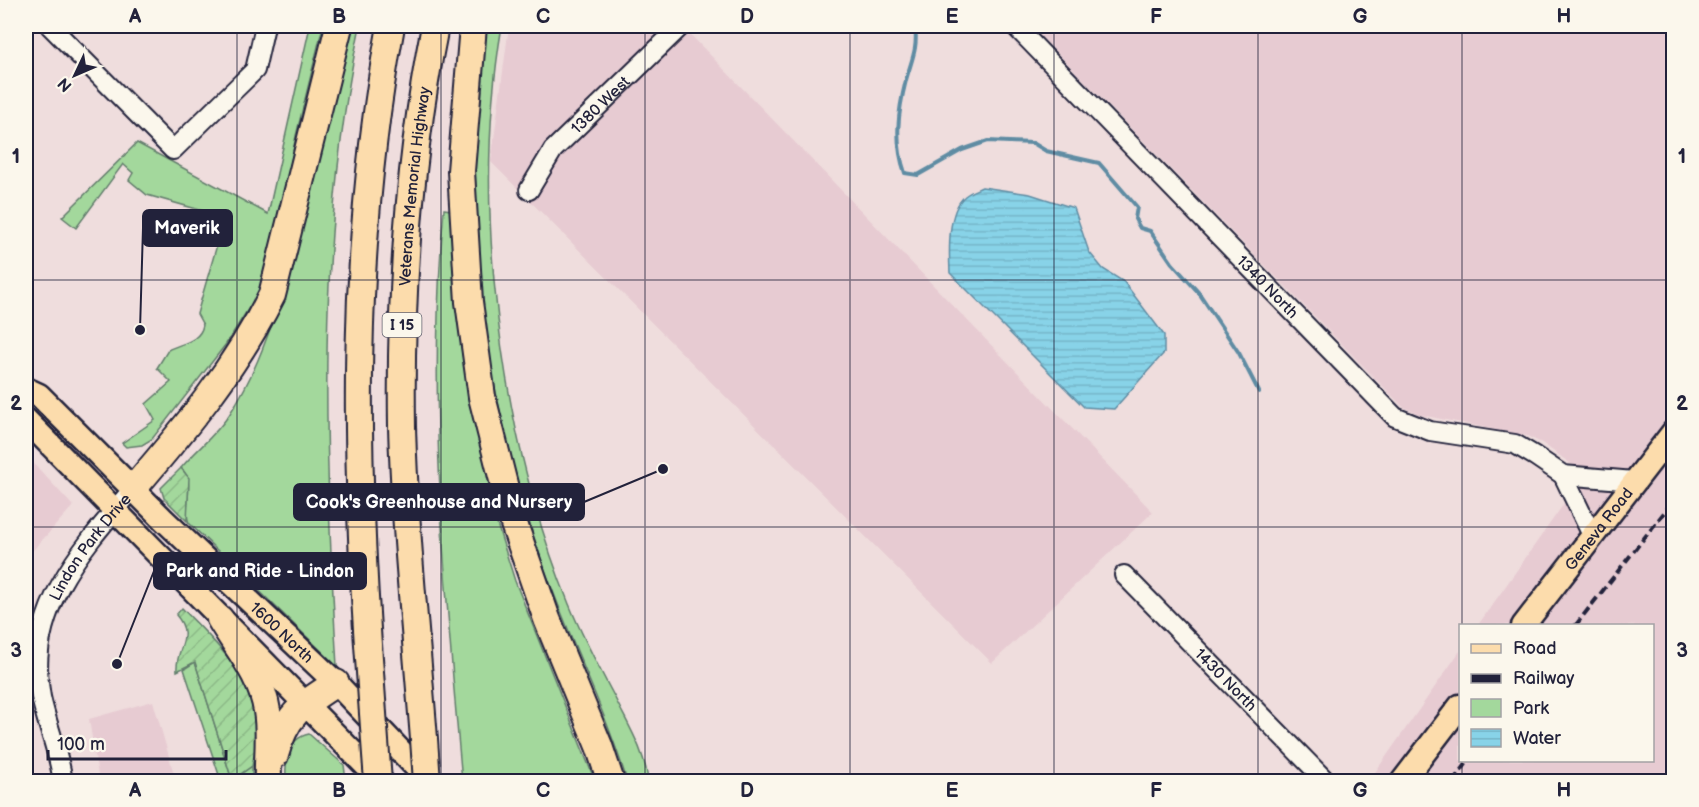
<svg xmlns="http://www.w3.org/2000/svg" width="1699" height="807" font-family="'Balsamiq Sans',sans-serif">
  <defs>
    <pattern id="garden-furrows" width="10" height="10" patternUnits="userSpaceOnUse" patternTransform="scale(1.5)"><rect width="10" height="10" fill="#a3d89c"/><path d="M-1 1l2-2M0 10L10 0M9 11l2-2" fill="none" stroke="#8cb987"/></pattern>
    <pattern id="water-rules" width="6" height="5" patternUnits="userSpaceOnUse" patternTransform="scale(1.5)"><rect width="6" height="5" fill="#88d3e8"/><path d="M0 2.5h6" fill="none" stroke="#75b5c8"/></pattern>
  </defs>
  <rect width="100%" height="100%" fill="#efdddd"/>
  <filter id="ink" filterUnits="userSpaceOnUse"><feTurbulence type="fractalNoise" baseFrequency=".0167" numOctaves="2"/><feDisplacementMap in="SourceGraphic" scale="12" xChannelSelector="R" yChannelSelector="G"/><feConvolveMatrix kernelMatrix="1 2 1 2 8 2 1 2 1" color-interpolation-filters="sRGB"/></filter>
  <g filter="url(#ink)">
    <g fill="#e7cbd2">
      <path d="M509 26H682L1153 512 992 663 491 162Z"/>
      <path d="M1031 26H1673V781H1369L1460 651V760H1652V626L1478 625 1585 474 1542 443 1527 436 1421 415 1403 407Z"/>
      <path d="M26 455 73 506 26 558Z"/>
      <path d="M153 701 176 781H99L89 719Z"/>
    </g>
    <g fill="#a3d89c" stroke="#627d6c" stroke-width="1.5">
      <path d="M310 26H323L296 136 271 262 257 295 226 344 152 439 142 445 126 447 122 443 155 420 146 404 171 382 157 368 168 350C181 343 200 342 203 325L197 314 219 238 207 212 147 195 129 180 133 173 123 164 76 228 62 217 137 143 268 214Z"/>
      <path d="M349 26H360C316 236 324 453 337 666L189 523C182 506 197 483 181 468 196 450 215 436 229 415 252 380 266 342 279 303 309 213 327 119 349 26Z"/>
      <path d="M485 26H502C471 207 500 434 569 604 582 636 599 668 615 698 628 725 645 751 648 781H627C602 700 562 625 536 544 500 430 473 305 473 184 473 131 481 78 485 26Z"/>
      <path d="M444 209 451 210 456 293 462 354 497 524 515 581 595 781H462C445 591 427 400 444 209Z"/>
      <path d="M195 662 232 780 252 766V781H221L184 669Z"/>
      <path d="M309 734 344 765 346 781 286 782C285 762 286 739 309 734Z"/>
    </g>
    <g fill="url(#garden-furrows)" stroke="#627d6c" stroke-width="1.5">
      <path d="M181 468 189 478 187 521 164 498 161 488Z"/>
      <path d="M182 608C215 643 256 677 258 729 258 741 254 754 252 766L232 780 195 662 177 671C175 648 195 637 176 615Z"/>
    </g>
    <path fill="url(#water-rules)" stroke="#5f8ca3" stroke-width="1.5" d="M982 187 1030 194 1074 208 1089 252 1103 269 1124 282 1164 335V353L1114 409 1084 407 950 273C949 252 947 211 965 196 970 192 976 190 982 187Z"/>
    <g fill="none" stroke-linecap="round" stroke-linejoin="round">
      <g stroke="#5f8ca3" stroke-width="4">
        <path d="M756 26H766"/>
        <path d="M783 26 805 34 810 26"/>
        <path d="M812 26 822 29 829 26"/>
        <path d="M915 26C918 49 912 58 906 80 898 112 894 142 905 173L918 175 962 150 988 141 1033 143 1046 151 1099 163 1137 207 1135 219 1140 228 1150 231 1172 263 1199 293 1239 353 1259 392"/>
      </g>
      <g stroke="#22223b" stroke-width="22">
        <g id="minor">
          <path d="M50 26 173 150 255 70 265 26"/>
          <path id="s1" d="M1015 26 1395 417 1430 431 1515 444 1535 456 1563 475 1592 535"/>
          <path id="s2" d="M529 190 553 150 681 26"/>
          <path d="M1563 475 1634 481"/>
          <path id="s3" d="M1124 575 1327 782"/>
          <path id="s4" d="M63 782C59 752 47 726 41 697 24 612 82 548 133 489"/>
        </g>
      </g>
      <g stroke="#22223b" stroke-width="27">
        <g id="major">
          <path id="s5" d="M26 389 39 395 164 520 336 683 430 782"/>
          <path d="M26 420 382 782"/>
          <path id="s6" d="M1523 626 1674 431"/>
          <path d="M1402 782 1460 706"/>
        </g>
      </g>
      <g stroke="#22223b" stroke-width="30">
        <g id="highway">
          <path d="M473 26 461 171 469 302 482 397 514 524 547 619 599 746 611 782"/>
          <path d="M133 489C187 426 235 369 272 295L339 26"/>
          <path d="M220 619C237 648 262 676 267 711 271 734 267 758 268 782"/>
          <path d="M371 686C354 465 350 244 391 26"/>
          <path id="s7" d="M424 739C416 635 405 531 402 427 400 292 409 157 435 26"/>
          <path d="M275 755C286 714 302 705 336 683"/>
        </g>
      </g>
      <use href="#minor" stroke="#fbf7ec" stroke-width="18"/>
      <use href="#major" stroke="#fcdcac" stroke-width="22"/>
      <use href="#highway" stroke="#fcdcac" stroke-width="26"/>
      <g stroke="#22223b" stroke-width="4" stroke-dasharray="9 4.5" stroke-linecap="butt">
        <path d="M1575 626 1674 500"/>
        <path d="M1453 782 1469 760"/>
      </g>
      <g stroke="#22223b" stroke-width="30" stroke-linecap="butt">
        <g id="highway-bridge">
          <path d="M371 686 378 782"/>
          <path d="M424 739 427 782"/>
        </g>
      </g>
      <use href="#highway-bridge" stroke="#fcdcac" stroke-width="26"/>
    </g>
  </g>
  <path fill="none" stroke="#22223b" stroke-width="1.5" stroke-opacity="0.55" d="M237 26V782M441 26V782M645 26V782M850 26V782M1054 26V782M1258 26V782M1462 26V626M26 280H1674M26 527H1674M1462 760V782"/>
  <g text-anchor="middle" stroke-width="6" stroke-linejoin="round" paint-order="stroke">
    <rect fill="#fbf7ec" stroke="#636270" stroke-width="1.5" x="382.5" y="313" width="39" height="24" rx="4.5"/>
    <g font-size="15" font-weight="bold" fill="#22223b">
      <text x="402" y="330">I 15</text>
    </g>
    <g font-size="16" fill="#22223b" stroke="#fbf7ec">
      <text dy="6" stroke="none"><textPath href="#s2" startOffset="112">1380 West</textPath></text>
      <text dy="6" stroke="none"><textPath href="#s7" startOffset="554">Veterans Memorial Highway</textPath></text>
      <text dy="6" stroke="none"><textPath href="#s1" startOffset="363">1340 North</textPath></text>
      <text dy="6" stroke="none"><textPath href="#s6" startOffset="123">Geneva Road</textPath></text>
      <text dy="6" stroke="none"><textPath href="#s4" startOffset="252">Lindon Park Drive</textPath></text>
      <text dy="6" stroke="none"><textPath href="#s5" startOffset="354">1600 North</textPath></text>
      <text dy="6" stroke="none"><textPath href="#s3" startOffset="146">1430 North</textPath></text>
    </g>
  </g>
  <path fill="none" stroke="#22223b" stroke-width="2" d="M140 330L143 228M663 469L584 502M117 664L154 571"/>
  <g fill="#22223b" stroke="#fbf7ec" stroke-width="2">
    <circle cx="140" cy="330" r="6"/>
    <circle cx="663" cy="469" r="6"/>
    <circle cx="117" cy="664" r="6"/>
  </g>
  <g fill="#22223b" stroke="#22223b" stroke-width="2">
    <rect x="143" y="210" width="89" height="36" rx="6"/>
    <rect x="294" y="484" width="290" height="36" rx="6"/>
    <rect x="154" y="553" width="212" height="36" rx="6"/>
  </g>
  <g font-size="18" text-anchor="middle" font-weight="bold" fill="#fff">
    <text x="187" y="234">Maverik</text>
    <text x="439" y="508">Cook's Greenhouse and Nursery</text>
    <text x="260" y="577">Park and Ride - Lindon</text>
  </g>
  <rect width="1699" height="807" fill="none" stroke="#fbf7ec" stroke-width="66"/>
  <rect x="1459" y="624" width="195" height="138" fill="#fbf7ec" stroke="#a4a2a5" stroke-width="1.5"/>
  <rect x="1471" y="644" width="30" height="9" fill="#fcdcac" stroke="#a4a2a5" stroke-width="1.5"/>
  <text x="1513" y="654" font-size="18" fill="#22223b">Road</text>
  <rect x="1471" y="674" width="30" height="9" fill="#22223b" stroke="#a4a2a5" stroke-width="1.5"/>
  <text x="1513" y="684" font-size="18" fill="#22223b">Railway</text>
  <rect x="1471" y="699" width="30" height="18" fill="#a3d89c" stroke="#a4a2a5" stroke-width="1.5"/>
  <text x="1513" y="714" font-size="18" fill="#22223b">Park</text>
  <rect x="1471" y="729" width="30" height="18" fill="url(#water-rules)" stroke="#a4a2a5" stroke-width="1.5"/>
  <text x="1513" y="744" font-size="18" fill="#22223b">Water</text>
  <g transform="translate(75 75) rotate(226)" stroke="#fbf7ec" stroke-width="4.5" paint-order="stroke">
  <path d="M0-4.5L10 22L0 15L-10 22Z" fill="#22223b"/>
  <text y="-9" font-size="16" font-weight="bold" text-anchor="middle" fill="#22223b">N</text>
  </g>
  <path d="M48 750v9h178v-9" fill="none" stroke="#22223b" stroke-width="3"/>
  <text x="57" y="750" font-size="18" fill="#22223b" stroke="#fbf7ec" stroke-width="4.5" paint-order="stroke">100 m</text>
  <rect x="33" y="33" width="1633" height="741" fill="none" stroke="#22223b" stroke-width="2"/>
  <g font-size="20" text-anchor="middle" font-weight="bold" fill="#22223b">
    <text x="135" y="23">A</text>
    <text x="339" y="23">B</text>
    <text x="543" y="23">C</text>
    <text x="747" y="23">D</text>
    <text x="952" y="23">E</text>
    <text x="1156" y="23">F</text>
    <text x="1360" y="23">G</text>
    <text x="1564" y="23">H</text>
    <text x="16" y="163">1</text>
    <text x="1682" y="163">1</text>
    <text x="16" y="410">2</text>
    <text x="1682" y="410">2</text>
    <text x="16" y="657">3</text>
    <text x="1682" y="657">3</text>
    <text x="135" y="797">A</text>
    <text x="339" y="797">B</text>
    <text x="543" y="797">C</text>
    <text x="747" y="797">D</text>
    <text x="952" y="797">E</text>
    <text x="1156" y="797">F</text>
    <text x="1360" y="797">G</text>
    <text x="1564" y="797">H</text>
  </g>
</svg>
